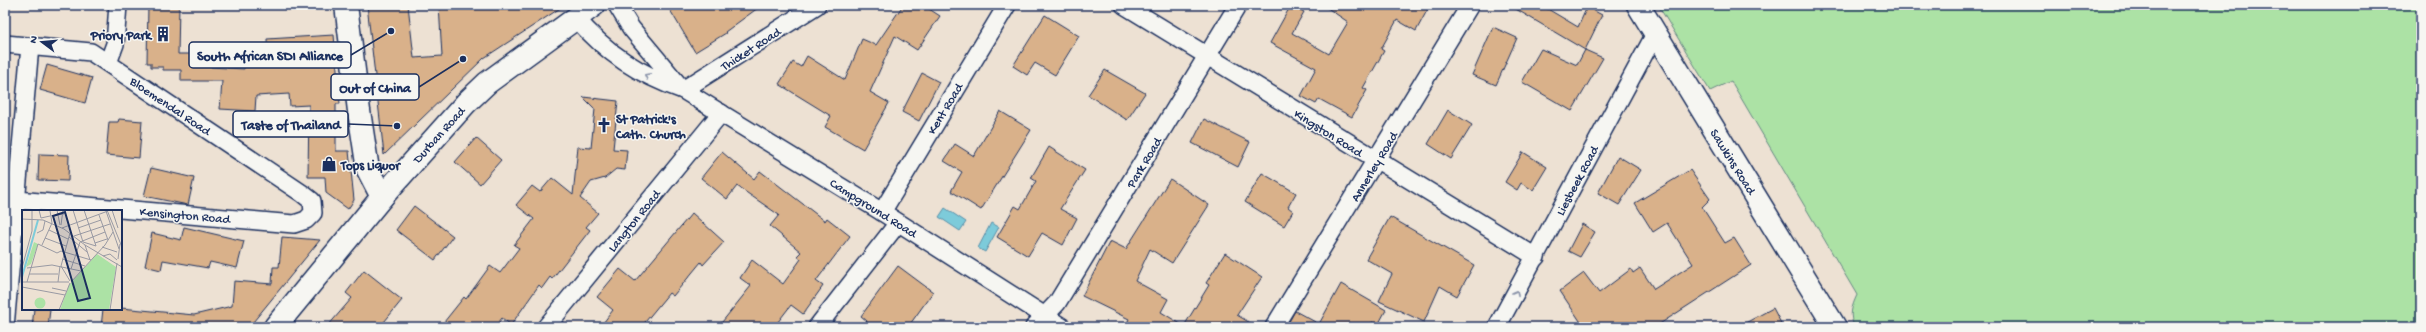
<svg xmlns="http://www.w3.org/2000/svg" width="2426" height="332" font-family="'Gochi Hand',sans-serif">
  <rect width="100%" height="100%" fill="#ede1d3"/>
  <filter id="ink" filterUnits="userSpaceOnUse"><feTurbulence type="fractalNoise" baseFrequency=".025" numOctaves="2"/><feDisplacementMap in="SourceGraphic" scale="8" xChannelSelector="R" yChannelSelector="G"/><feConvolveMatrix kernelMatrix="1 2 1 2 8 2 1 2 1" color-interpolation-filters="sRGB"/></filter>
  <g filter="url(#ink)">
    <path fill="#ace2a5" stroke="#648882" d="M1658 5H2421V327H1855C1848 316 1852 306 1857 295L1731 81 1710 91Z"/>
    <g fill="#7dcbda" stroke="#568da8">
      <path d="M945 208 966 222 960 231 939 217Z"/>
      <path d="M991 223 999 227 985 252 978 248Z"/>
    </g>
    <g fill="#d9b18a" stroke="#1b2f5e">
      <path d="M148 5H179L178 54H210V67L244 69V63L268 65 267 39 334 35 340 104H336V151H349L354 200 348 209 326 193 325 177H308L309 105 290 106 289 94 256 96 255 111 220 109 222 81H181V70H163V67H151V63H147Z"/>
      <path d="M367 5H408L414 58 442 56 439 5H565L484 58 384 155Z"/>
      <path d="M667 5H762L725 32 726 33 695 52Z"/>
      <path d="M903 5H923L940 16 917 50 895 36 870 92 889 103 863 149 825 127 831 116 779 84 793 62 801 67 807 56 845 80 862 39 876 45Z"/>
      <path d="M1291 5 1304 12 1292 33 1329 54 1348 22 1323 5H1430L1416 31 1397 20 1381 49 1384 51 1363 88 1367 90 1352 117 1319 99 1316 104 1301 96 1316 68 1270 43Z"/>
      <path d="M1509 5H1541L1578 27 1587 7 1602 15 1585 50Z"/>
      <path d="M1045 15 1079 36 1055 75 1035 63 1027 75 1013 66Z"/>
      <path d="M1493 27 1517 38 1496 85 1472 75Z"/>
      <path d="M1541 49 1577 65 1585 50 1603 58 1572 111 1522 82Z"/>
      <path d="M47 65 92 78 85 103 40 90Z"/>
      <path d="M1105 70 1145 93 1127 120 1088 95Z"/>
      <path d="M922 73 939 82 919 121 902 112Z"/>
      <path d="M583 97 618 101 613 149 627 150 625 170 616 169 605 178 591 182 580 198 598 213 586 227 590 230 552 279 550 277 542 288 539 285 511 325 502 318 495 327H440L464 297 466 299 490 266 500 273 519 248 514 245 534 219 516 205 532 186 540 192 552 178 573 195 578 147 591 148 595 109Z"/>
      <path d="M1448 110 1472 125 1451 159 1428 144Z"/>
      <path d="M1000 111 1031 130 981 210 951 191 962 172 944 161 955 144 974 156Z"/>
      <path d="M119 119 142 121 139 158 106 155 109 122H118Z"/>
      <path d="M1204 119 1250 142 1238 167 1192 143Z"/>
      <path d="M476 138 501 160 480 184 455 162Z"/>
      <path d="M1049 147 1085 170 1060 209 1077 218 1063 245 1042 233 1028 256 997 237 1015 206 1020 209 1036 181 1031 178Z"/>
      <path d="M722 152 754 179 760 171 825 221 827 218 850 236 816 281 823 286 803 314 791 305 774 327H718L751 286 740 278 752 260 783 284 801 259 797 256 801 252 770 226 779 215 737 186 727 199 701 178Z"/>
      <path d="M1523 152 1547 167 1533 190 1521 183 1517 190 1505 182Z"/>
      <path d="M39 154 69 155 68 181 38 180Z"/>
      <path d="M1618 156 1641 170 1619 205 1598 193Z"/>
      <path d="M151 168 194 178 188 205 144 196Z"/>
      <path d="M1690 170 1710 199 1702 207 1725 243 1734 238 1751 265 1655 327H1584L1560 291 1584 273 1599 293 1631 269 1633 273 1640 268 1654 289 1693 264 1667 223 1653 232 1635 203Z"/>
      <path d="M1262 173 1296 193 1288 207 1293 211 1284 226 1245 202Z"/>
      <path d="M1170 179 1209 205 1172 263 1150 249 1135 281 1168 299 1161 312 1184 326 1209 285 1206 283 1225 253 1262 277 1237 315 1257 327H1125L1129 319 1082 296 1110 241 1126 249Z"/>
      <path d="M414 206 453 236 435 260 396 230Z"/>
      <path d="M692 213 724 242 703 265 701 262 673 296 669 293 641 327H600L613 310 597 297 620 269 635 281Z"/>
      <path d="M1390 217 1474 265 1457 296 1440 286 1424 322 1379 301 1392 274 1366 259Z"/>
      <path d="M1582 224 1595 232 1580 257 1568 251Z"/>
      <path d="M184 227 244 241 237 268 210 262 208 268 163 260 161 270 145 266 152 233 181 240Z"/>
      <path d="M282 237 320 240 249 327H101L103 309 121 308 194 315 232 306 234 281 272 284 273 267H279Z"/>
      <path d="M898 266 933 292 908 327H862L867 321 861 316Z"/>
      <path d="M364 270 402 300 380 327H327L352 298 346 293Z"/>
      <path d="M1341 284 1386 310 1378 325 1372 322 1369 327H1286L1295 311 1319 324Z"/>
      <path d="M1773 308 1783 327H1738Z"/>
      <path d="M34 309H50L48 327H32Z"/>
    </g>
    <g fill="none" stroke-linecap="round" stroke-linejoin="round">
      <g stroke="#1b2f5e" stroke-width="20">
        <g id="street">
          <path d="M617 5 631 28 682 89"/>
          <path d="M1124 5 1536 257"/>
          <path d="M575 17C607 54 638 74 683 90L882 212 1062 327"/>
          <path d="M5 44 91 52 303 194 312 201 313 213 306 220 294 224 5 199"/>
          <path d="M108 63 115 44 118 5"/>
          <path d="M683 90 817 5"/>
          <path d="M882 212 1007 5"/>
          <path d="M5 327 30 46"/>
          <path d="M546 327 721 113"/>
          <path d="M817 327 898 223"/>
          <path d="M1034 327 1057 303 1238 5"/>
          <path d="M1274 327 1470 5"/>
          <path d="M1497 327 1655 34"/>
        </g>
      </g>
      <g stroke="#1b2f5e" stroke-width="25">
        <g id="secondary">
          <path d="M346 5 359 111 368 170 382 197"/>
          <path d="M1638 5 1835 327"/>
          <path d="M275 327 382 197 466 103 487 83 594 5"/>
        </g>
      </g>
      <use href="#street" stroke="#f6f6f2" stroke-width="17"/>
      <use href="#secondary" stroke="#f6f6f2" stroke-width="22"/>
    </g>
    <defs><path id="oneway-chevron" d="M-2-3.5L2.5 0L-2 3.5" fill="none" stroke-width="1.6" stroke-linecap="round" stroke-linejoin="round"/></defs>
    <g stroke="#8892a8">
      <use href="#oneway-chevron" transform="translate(647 76) rotate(-152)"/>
      <use href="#oneway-chevron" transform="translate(1516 293) rotate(-61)"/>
    </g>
  </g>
  <defs>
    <g id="building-bare" transform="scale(1.2)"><path d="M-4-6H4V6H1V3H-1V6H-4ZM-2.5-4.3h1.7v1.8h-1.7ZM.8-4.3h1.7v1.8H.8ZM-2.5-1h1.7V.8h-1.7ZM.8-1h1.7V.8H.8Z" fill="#1b2f5e" stroke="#f6f6f2" stroke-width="2.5" paint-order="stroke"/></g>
    <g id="church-bare" transform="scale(1.2)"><path d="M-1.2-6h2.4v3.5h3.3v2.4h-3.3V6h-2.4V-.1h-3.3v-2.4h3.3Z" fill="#1b2f5e" stroke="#f6f6f2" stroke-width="2.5" paint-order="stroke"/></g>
    <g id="shop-bare" transform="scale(1.2)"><path d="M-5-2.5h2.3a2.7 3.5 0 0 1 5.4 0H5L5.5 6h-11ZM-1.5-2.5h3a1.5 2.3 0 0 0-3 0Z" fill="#1b2f5e" stroke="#f6f6f2" stroke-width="2.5" paint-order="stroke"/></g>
  </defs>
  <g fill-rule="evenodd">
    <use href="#building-bare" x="163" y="34"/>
    <use href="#church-bare" x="604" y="125"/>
    <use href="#shop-bare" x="329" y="164"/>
  </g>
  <g text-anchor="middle" stroke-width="3" stroke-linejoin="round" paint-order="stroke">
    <g font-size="13" font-weight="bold" fill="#1b2f5e" stroke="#f6f6f2" text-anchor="start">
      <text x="151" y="39" text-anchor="end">Priory Park</text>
      <text x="616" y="123">St Patrick's<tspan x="616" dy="15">Cath. Church</tspan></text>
      <text x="341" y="169">Tops Liquor</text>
    </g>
    <g font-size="13" fill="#1b2f5e" stroke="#f6f6f2">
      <text transform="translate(750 48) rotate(-33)" y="5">Thicket Road</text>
      <text transform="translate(171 105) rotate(34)" y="5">Bloemendal Road</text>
      <text transform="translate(944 108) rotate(-59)" y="5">Kent Road</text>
      <text transform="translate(1329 132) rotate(32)" y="5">Kingston Road</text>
      <text transform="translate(438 134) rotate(-48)" y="5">Durban Road</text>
      <text transform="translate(1734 161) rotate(58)" y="5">Sawkins Road</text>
      <text transform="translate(1143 162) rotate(-59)" y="5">Park Road</text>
      <text transform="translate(1373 166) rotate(-59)" y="5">Annerley Road</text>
      <text transform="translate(1576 180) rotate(-62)" y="5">Liesbeek Road</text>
      <text transform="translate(874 207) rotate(32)" y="5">Campground Road</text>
      <text transform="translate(185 214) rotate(5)" y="5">Kensington Road</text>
      <text transform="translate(633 220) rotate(-51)" y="5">Langton Road</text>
    </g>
  </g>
  <g transform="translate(22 210)">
    <rect width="100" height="100" fill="#ede1d3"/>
    <path d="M12 32 16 34 9 54 4 57ZM75 44 94 57 87 100H38L47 75ZM12.5 93a5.5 5.5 0 1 1 11 0a5.5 5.5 0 1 1-11 0Z" fill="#ace2a5"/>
    <path fill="none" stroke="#7dcbda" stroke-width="2" d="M0 67 16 10"/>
    <path fill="none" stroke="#999aa4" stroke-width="1" d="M17 0 19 8 28 6M35 0 38 15M51 0 61 32 74 36M62 0 74 36M85 0 100 37M90 0 96 18M84 1 97 39M77 5 86 30M29 6 42 4M0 9 21 10 42 19 63 35 100 57M39 15 41 0M40 18 86 1M56 18 79 10M27 20 46 29M15 23 21 20 23 11M52 26 88 14M47 27 65 42M23 28 44 36M73 33 85 29M20 35 30 13 28 1M63 35 68 50M80 37 95 42M81 46 88 44 95 50M40 49 63 56M96 49 98 34M0 58 10 21V0M5 58 30 55 59 61M49 59 58 32 83 22M7 64H36M48 71 39 56 48 23M0 72H47M5 72 16 34 35 43 39 41 69 50M36 72 38 56M49 72 83 35 91 22M0 77 43 85M30 78 44 81M37 100 48 73M88 100 95 53"/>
    <path fill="#1b2f5e" fill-opacity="0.15" stroke="#1b2f5e" stroke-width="2" d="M43 2 68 88 56 91 31 6Z"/>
    <rect width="100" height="100" fill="none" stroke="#1b2f5e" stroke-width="2"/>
  </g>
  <path fill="none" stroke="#1b2f5e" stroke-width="1.5" d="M391 31L351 55M463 59L419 87M397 126L348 124"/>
  <g fill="#1b2f5e" stroke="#f6f6f2" stroke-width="1.5">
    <circle cx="391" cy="31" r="4"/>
    <circle cx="463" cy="59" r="4"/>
    <circle cx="397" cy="126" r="4"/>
  </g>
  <g fill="#f6f6f2" stroke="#1b2f5e" stroke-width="1.5">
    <rect x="189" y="42" width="162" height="26" rx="4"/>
    <rect x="331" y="74" width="88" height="26" rx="4"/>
    <rect x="233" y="111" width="115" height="26" rx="4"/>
  </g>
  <g font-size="14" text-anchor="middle" font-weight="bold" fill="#1b2f5e">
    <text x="270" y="60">South African SDI Alliance</text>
    <text x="375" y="92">Out of China</text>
    <text x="291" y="129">Taste of Thailand</text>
  </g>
  <rect width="2426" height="332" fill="none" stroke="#f6f6f2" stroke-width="20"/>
  <rect x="10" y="10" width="2406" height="312" fill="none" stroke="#1b2f5e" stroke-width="1.5" filter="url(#ink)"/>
  <g transform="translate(42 42) rotate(286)" stroke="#f6f6f2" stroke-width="3" paint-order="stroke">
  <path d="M0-3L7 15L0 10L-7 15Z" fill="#1b2f5e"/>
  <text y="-6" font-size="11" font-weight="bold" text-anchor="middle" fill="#1b2f5e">N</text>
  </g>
</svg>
